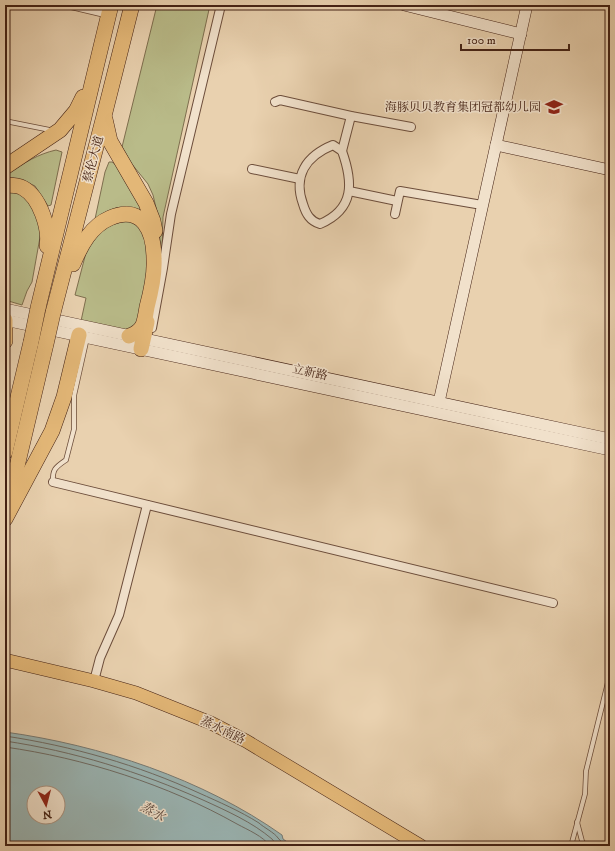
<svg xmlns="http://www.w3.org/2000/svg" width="615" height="851" font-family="'IM FELL DW Pica','Noto Serif SC',serif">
  <rect width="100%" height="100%" fill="#e9d1af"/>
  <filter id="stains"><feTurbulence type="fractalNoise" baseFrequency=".005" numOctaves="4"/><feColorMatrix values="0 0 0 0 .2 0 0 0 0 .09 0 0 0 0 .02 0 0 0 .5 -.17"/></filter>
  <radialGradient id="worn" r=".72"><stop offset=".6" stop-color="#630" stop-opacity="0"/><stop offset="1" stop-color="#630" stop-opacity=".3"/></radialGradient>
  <g fill="#b9bb89" stroke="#7e6e4e">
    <path d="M157 5H210L163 217 162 253 161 252 158 216 153 195 148 184 131 163 122 147Z"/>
    <path d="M56 150 62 152 51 205 48 206 35 186 22 180 7 177 9 173C24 163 38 154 56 150Z"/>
    <path d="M109 162H112L115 164 136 193 141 210C136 210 133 208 128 208 115 206 106 211 95 219L105 172Z"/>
    <path d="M5 190 25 195 42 226 32 282 27 291 22 305 5 300Z"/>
    <path d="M127 221 136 222 149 241 144 310 131 332 81 321 86 298 75 295 89 241C98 229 113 223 127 221Z"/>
  </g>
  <path fill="#9ab5b4" stroke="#777a74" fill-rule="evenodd" d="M5 732C100 745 203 779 282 835L283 839 293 846H5ZM34 793H58V817H34Z"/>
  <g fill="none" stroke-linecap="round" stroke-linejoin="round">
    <g stroke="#6e6b64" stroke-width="1">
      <path d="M5 736C72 746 138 765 199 793 219 802 240 811 259 823 263 827 275 833 278 838 281 841 282 843 286 846"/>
      <path d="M5 741C73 751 140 772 203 800 227 811 252 822 272 839 274 841 275 844 278 846"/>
      <path d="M5 747C84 758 168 785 237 824 248 830 263 836 270 846"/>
    </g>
    <g stroke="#6c4d3b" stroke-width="5.5">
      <g id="lane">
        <path d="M5 121 50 130 51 131"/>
        <path d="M53 482C52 469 56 467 66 460L74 429V396L87 338"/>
        <path d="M577 822 582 841 585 846"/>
        <path d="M571 846 585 794 586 771 610 674"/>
      </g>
    </g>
    <g stroke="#6c4d3b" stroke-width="10">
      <g id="street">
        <path d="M71 5 109 14"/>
        <path d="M275 102 280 100 351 116 411 127"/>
        <path d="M333 145 342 151C353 182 355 209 320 224 310 221 306 214 303 204 293 176 306 156 333 145Z"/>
        <path d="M342 151 351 116"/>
        <path d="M252 169 300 179"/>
        <path d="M349 191 397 201"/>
        <path d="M395 214 400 191 482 205"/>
        <path d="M152 328 163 268 171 214 221 5"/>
        <path d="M53 482 553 603"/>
        <path d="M94 681 100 658 119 615 147 505"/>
      </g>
    </g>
    <g stroke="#432114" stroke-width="12">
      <g id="secondary">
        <path d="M404 5 521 34"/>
        <path d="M496 145 610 170"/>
        <path d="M5 309 610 439"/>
        <path d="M5 320 610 450"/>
        <path d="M439 402 527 5"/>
      </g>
    </g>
    <g stroke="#432114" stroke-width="14">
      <path id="primary" d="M5 660 94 681 136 693 211 723 246 741 421 846"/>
    </g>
    <g stroke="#432114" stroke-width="16">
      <g id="highway">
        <path d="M105 119 110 141 146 203 153 221 155 231"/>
        <path d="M5 167 60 130 76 111 83 97"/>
        <path d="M5 185C11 185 18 185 23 188 40 197 50 229 47 246"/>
        <path d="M73 264C81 245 91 226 110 218 143 204 154 232 154 259 155 275 151 292 147 307 146 313 145 320 143 325 140 331 135 334 129 336"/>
        <path d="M38 308 111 5"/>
        <path d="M53 313 104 116 132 5"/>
        <path d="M5 341V320"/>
        <path d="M141 349 147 322"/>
        <path d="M5 452 31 342"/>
        <path d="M9 500 46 344"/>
        <path d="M5 519 52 431 64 397 79 335"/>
      </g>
    </g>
    <use href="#lane" stroke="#f1e1cb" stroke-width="4"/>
    <use href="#street" stroke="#f1e1cb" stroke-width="8"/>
    <use href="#secondary" stroke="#f1e1cb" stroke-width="11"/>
    <use href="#primary" stroke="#e4b878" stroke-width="13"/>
    <use href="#highway" stroke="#e4b878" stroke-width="15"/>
    <g stroke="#432114" stroke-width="16" stroke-linecap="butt">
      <g id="highway-bridge">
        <path d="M31 342 38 308"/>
        <path d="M46 344 53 313"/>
      </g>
    </g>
    <use href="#highway-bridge" stroke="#e4b878" stroke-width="15"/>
  </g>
  <defs>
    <g id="school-bare" transform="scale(1.38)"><path d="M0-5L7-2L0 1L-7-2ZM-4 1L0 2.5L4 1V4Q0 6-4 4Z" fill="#8f2418" stroke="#f1e1cb" stroke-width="2.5" paint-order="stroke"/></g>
  </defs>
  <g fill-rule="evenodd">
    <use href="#school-bare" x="554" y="107"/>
  </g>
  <g text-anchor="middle" stroke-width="3" stroke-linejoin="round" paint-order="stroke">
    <g font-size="12" fill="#432114" stroke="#f1e1cb" text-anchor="end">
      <text x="541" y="111">海豚贝贝教育集团冠都幼儿园</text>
    </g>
    <g font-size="12" fill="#432114" stroke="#f1e1cb">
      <text transform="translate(93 159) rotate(-75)" y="4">蔡伦大道</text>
      <text transform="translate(310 372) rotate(12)" y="4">立新路</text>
      <text transform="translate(223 730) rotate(26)" y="4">蒸水南路</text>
    </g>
    <g font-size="13" font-style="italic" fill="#59463c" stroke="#f1e1cb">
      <text transform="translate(153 811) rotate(29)" y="5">蒸水</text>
    </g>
  </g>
  <rect width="615" height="851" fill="none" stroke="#e9d1af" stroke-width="20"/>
  <rect x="6" y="6" width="603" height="839" fill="none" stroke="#432114" stroke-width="2"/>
  <rect x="10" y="10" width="595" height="831" fill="none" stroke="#432114"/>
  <g transform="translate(46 805) rotate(173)"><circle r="19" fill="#f1e1cb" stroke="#ab9482"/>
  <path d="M0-3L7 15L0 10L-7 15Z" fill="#8f2418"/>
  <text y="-6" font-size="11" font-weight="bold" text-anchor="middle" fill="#432114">N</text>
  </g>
  <path d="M461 44v6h108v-6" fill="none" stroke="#432114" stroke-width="2"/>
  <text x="467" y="44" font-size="12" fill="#432114" stroke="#f1e1cb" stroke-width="3" paint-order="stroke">100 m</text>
  <rect width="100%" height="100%" filter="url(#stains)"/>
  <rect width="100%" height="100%" fill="url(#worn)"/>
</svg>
